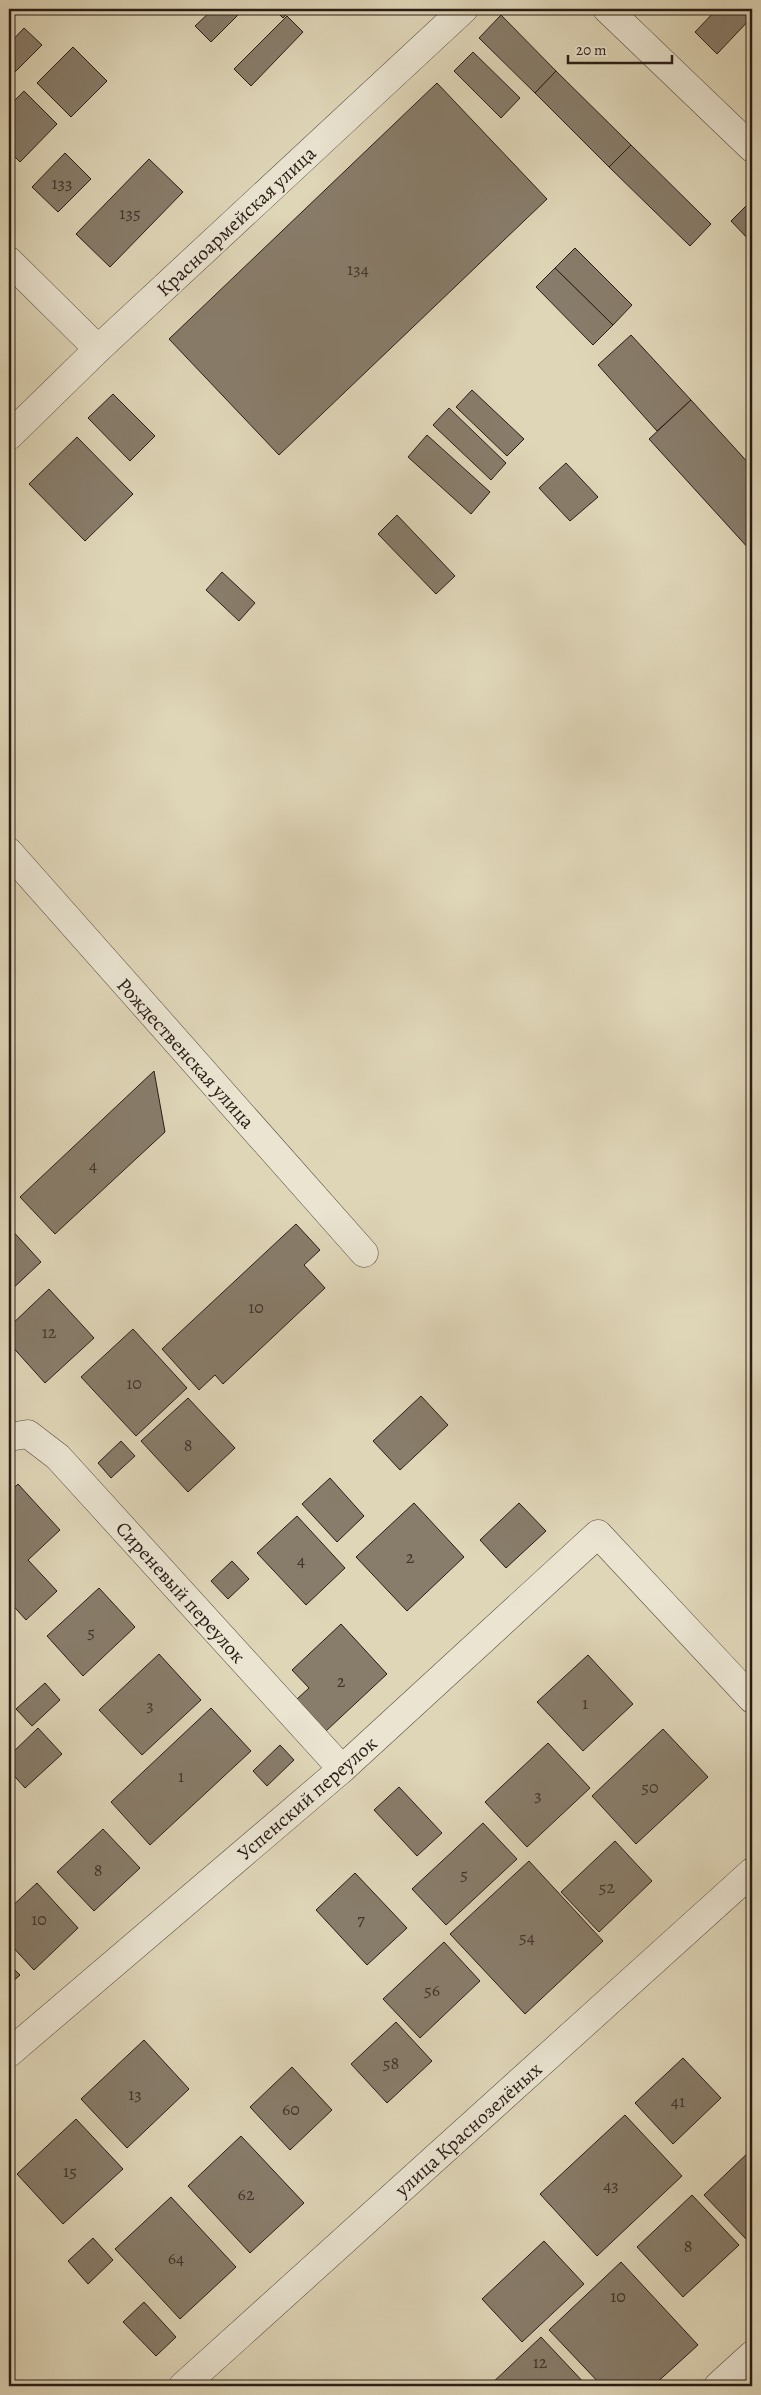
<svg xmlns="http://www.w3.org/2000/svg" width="761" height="2395" font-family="Alegreya,serif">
  <rect width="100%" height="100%" fill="#dfd6b8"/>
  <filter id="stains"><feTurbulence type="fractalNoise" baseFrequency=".004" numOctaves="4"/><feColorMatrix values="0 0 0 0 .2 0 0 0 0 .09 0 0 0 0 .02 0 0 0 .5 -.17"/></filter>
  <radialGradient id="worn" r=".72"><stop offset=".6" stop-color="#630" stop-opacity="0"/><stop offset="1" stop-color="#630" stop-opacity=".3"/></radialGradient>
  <g fill="#887d6b" stroke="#291c17">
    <path d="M213 9H244L211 42 195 26Z"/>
    <path d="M274 9H292L283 18Z"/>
    <path d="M717 9H744L752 17 717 54 695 32Z"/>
    <path d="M501 15 556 71 535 93 479 38Z"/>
    <path d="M287 16 303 32 251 86 234 69Z"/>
    <path d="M24 28 42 45 9 78V44Z"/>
    <path d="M73 47 107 81 71 117 37 83Z"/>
    <path d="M473 52 520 98 501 118 454 71Z"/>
    <path d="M556 71 631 145 609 167 535 93Z"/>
    <path d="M437 83 547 199 279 455 169 339Z"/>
    <path d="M24 91 57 124 20 162 9 151V106Z"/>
    <path d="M631 145 711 224 690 246 609 167Z"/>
    <path d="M65 153 91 179 58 212 32 187Z"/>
    <path d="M149 159 183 192 110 267 76 234Z"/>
    <path d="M752 200V243L731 221Z"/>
    <path d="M575 248 632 305 613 325 555 268Z"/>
    <path d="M555 268 613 325 593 345 536 287Z"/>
    <path d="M631 335 691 400 657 431 598 365Z"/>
    <path d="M472 390 524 439 507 456 456 407Z"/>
    <path d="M113 394 155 436 130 461 88 418Z"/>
    <path d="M691 400 752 467V548L750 550 649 439Z"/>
    <path d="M449 408 506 463 491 480 433 425Z"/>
    <path d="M427 435 490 492 471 514 408 457Z"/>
    <path d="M77 437 133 494 85 541 29 484Z"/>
    <path d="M566 463 598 497 570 521 539 488Z"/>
    <path d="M397 515 455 576 436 594 378 534Z"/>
    <path d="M222 572 255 603 239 621 206 590Z"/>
    <path d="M154 1071 165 1132 55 1234 20 1197Z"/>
    <path d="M296 1224 320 1250 304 1265 325 1288 223 1384 215 1375 199 1390 162 1349Z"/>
    <path d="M9 1227 41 1262 9 1292Z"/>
    <path d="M49 1289 94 1338 45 1383 9 1343V1327Z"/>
    <path d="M133 1329 187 1388 136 1436 81 1377Z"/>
    <path d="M421 1396 448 1425 400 1470 373 1441Z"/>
    <path d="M188 1398 235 1448 188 1492 141 1441Z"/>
    <path d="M121 1441 135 1456 111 1478 98 1463Z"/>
    <path d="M330 1478 364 1516 337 1542 302 1504Z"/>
    <path d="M18 1484 60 1530 28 1560 57 1591 26 1620 9 1601V1493Z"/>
    <path d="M414 1503 464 1557 407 1611 356 1557Z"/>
    <path d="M519 1503 546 1531 506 1568 480 1540Z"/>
    <path d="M297 1516 345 1568 306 1605 257 1553Z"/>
    <path d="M232 1561 249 1579 228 1599 211 1581Z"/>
    <path d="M99 1588 135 1627 83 1676 47 1636Z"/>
    <path d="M341 1624 387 1674 326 1731 297 1699 309 1688 292 1670Z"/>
    <path d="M159 1654 201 1700 142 1755 99 1710Z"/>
    <path d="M588 1655 633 1704 583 1751 537 1702Z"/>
    <path d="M45 1683 60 1700 32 1726 16 1709Z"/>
    <path d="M211 1708 251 1751 150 1845 111 1802Z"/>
    <path d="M38 1728 62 1754 25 1788 9 1770V1756Z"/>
    <path d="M663 1729 708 1777 636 1844 592 1796Z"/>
    <path d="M548 1743 590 1788 527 1847 485 1802Z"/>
    <path d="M280 1745 294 1760 267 1786 253 1771Z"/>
    <path d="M399 1787 442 1833 417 1856 374 1810Z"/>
    <path d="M483 1823 517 1859 446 1925 412 1889Z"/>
    <path d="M103 1829 140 1868 94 1911 57 1872Z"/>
    <path d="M615 1841 652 1881 599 1932 561 1892Z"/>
    <path d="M529 1861 603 1941 525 2014 450 1934Z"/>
    <path d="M355 1873 407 1928 367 1965 316 1910Z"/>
    <path d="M37 1883 78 1928 34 1970 9 1943V1909Z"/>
    <path d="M444 1942 480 1981 420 2038 383 1999Z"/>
    <path d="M9 1964 20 1975 9 1985Z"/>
    <path d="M396 2022 432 2061 387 2103 351 2064Z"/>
    <path d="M144 2040 189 2089 127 2148 81 2099Z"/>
    <path d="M683 2058 721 2098 673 2144 635 2103Z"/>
    <path d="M292 2067 332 2110 290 2150 250 2107Z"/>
    <path d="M625 2115 682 2176 597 2256 540 2194Z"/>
    <path d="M76 2119 123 2169 63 2224 17 2174Z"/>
    <path d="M241 2136 304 2203 250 2253 188 2186Z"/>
    <path d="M752 2149V2233L746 2239 704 2195Z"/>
    <path d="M692 2195 739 2245 683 2297 637 2247Z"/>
    <path d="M171 2197 236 2267 180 2319 115 2249Z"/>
    <path d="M93 2238 113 2260 88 2284 68 2261Z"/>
    <path d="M544 2241 584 2284 522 2342 482 2299Z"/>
    <path d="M621 2262 698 2345 653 2386H602L549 2330Z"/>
    <path d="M144 2302 176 2337 156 2356 123 2322Z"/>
    <path d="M541 2337 587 2386H489Z"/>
  </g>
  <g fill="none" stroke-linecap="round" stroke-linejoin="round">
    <g stroke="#564a3f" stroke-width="29">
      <g id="minor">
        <path d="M607 9 752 148"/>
        <path d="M9 261 98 349"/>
        <path d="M9 436 98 349 464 9"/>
        <path d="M9 852 364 1253"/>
        <path d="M9 1437 28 1434 58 1457 342 1769"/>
        <path d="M9 2053 342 1769 598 1534 752 1699"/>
        <path d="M183 2386 752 1872"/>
        <path d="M718 2386 752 2355"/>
      </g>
    </g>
    <use href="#minor" stroke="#eae4d1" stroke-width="28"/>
  </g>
  <g text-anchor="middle" stroke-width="4" stroke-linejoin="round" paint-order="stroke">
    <g font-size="18" fill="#41342c">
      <text x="62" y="189">133</text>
      <text x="130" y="219">135</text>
      <text x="358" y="275">134</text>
      <text x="93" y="1171">4</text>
      <text x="256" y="1313">10</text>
      <text x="49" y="1338">12</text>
      <text x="134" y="1389">10</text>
      <text x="188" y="1451">8</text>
      <text x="410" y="1563">2</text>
      <text x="301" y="1566">4</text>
      <text x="91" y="1638">5</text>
      <text x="341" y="1687">2</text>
      <text x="585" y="1709">1</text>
      <text x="150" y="1711">3</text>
      <text x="181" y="1782">1</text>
      <text x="650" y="1793">50</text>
      <text x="538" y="1801">3</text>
      <text x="98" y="1876">8</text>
      <text x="464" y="1880">5</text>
      <text x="607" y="1893">52</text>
      <text x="39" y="1925">10</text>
      <text x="361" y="1925">7</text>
      <text x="527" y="1943">54</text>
      <text x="432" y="1996">56</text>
      <text x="391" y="2069">58</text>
      <text x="135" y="2100">13</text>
      <text x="678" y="2107">41</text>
      <text x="291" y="2115">60</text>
      <text x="70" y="2177">15</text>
      <text x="611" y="2191">43</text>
      <text x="246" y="2200">62</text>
      <text x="688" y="2252">8</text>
      <text x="176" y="2264">64</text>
      <text x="618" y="2302">10</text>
      <text x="540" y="2368">12</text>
    </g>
    <g font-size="20" fill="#291c17" stroke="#eae4d1">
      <text transform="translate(236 221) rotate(-43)" y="7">Красноармейская улица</text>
      <text transform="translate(186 1053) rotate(48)" y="7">Рождественская улица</text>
      <text transform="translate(181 1592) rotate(48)" y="7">Сиреневый переулок</text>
      <text transform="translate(307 1798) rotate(-41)" y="7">Успенский переулок</text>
      <text transform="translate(468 2129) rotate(-42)" y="7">улица Краснозелёных</text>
    </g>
  </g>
  <rect width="761" height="2395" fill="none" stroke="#dfd6b8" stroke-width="30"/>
  <rect x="10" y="10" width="741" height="2375" fill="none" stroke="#291c17" stroke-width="2.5"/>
  <rect x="15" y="15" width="731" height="2365" fill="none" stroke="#291c17"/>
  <path d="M568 55v8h104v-8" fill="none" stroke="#291c17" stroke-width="2.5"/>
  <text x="576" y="55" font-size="15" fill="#291c17" stroke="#eae4d1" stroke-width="4" paint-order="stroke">20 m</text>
  <rect width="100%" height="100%" filter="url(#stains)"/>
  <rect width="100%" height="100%" fill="url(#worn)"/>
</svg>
